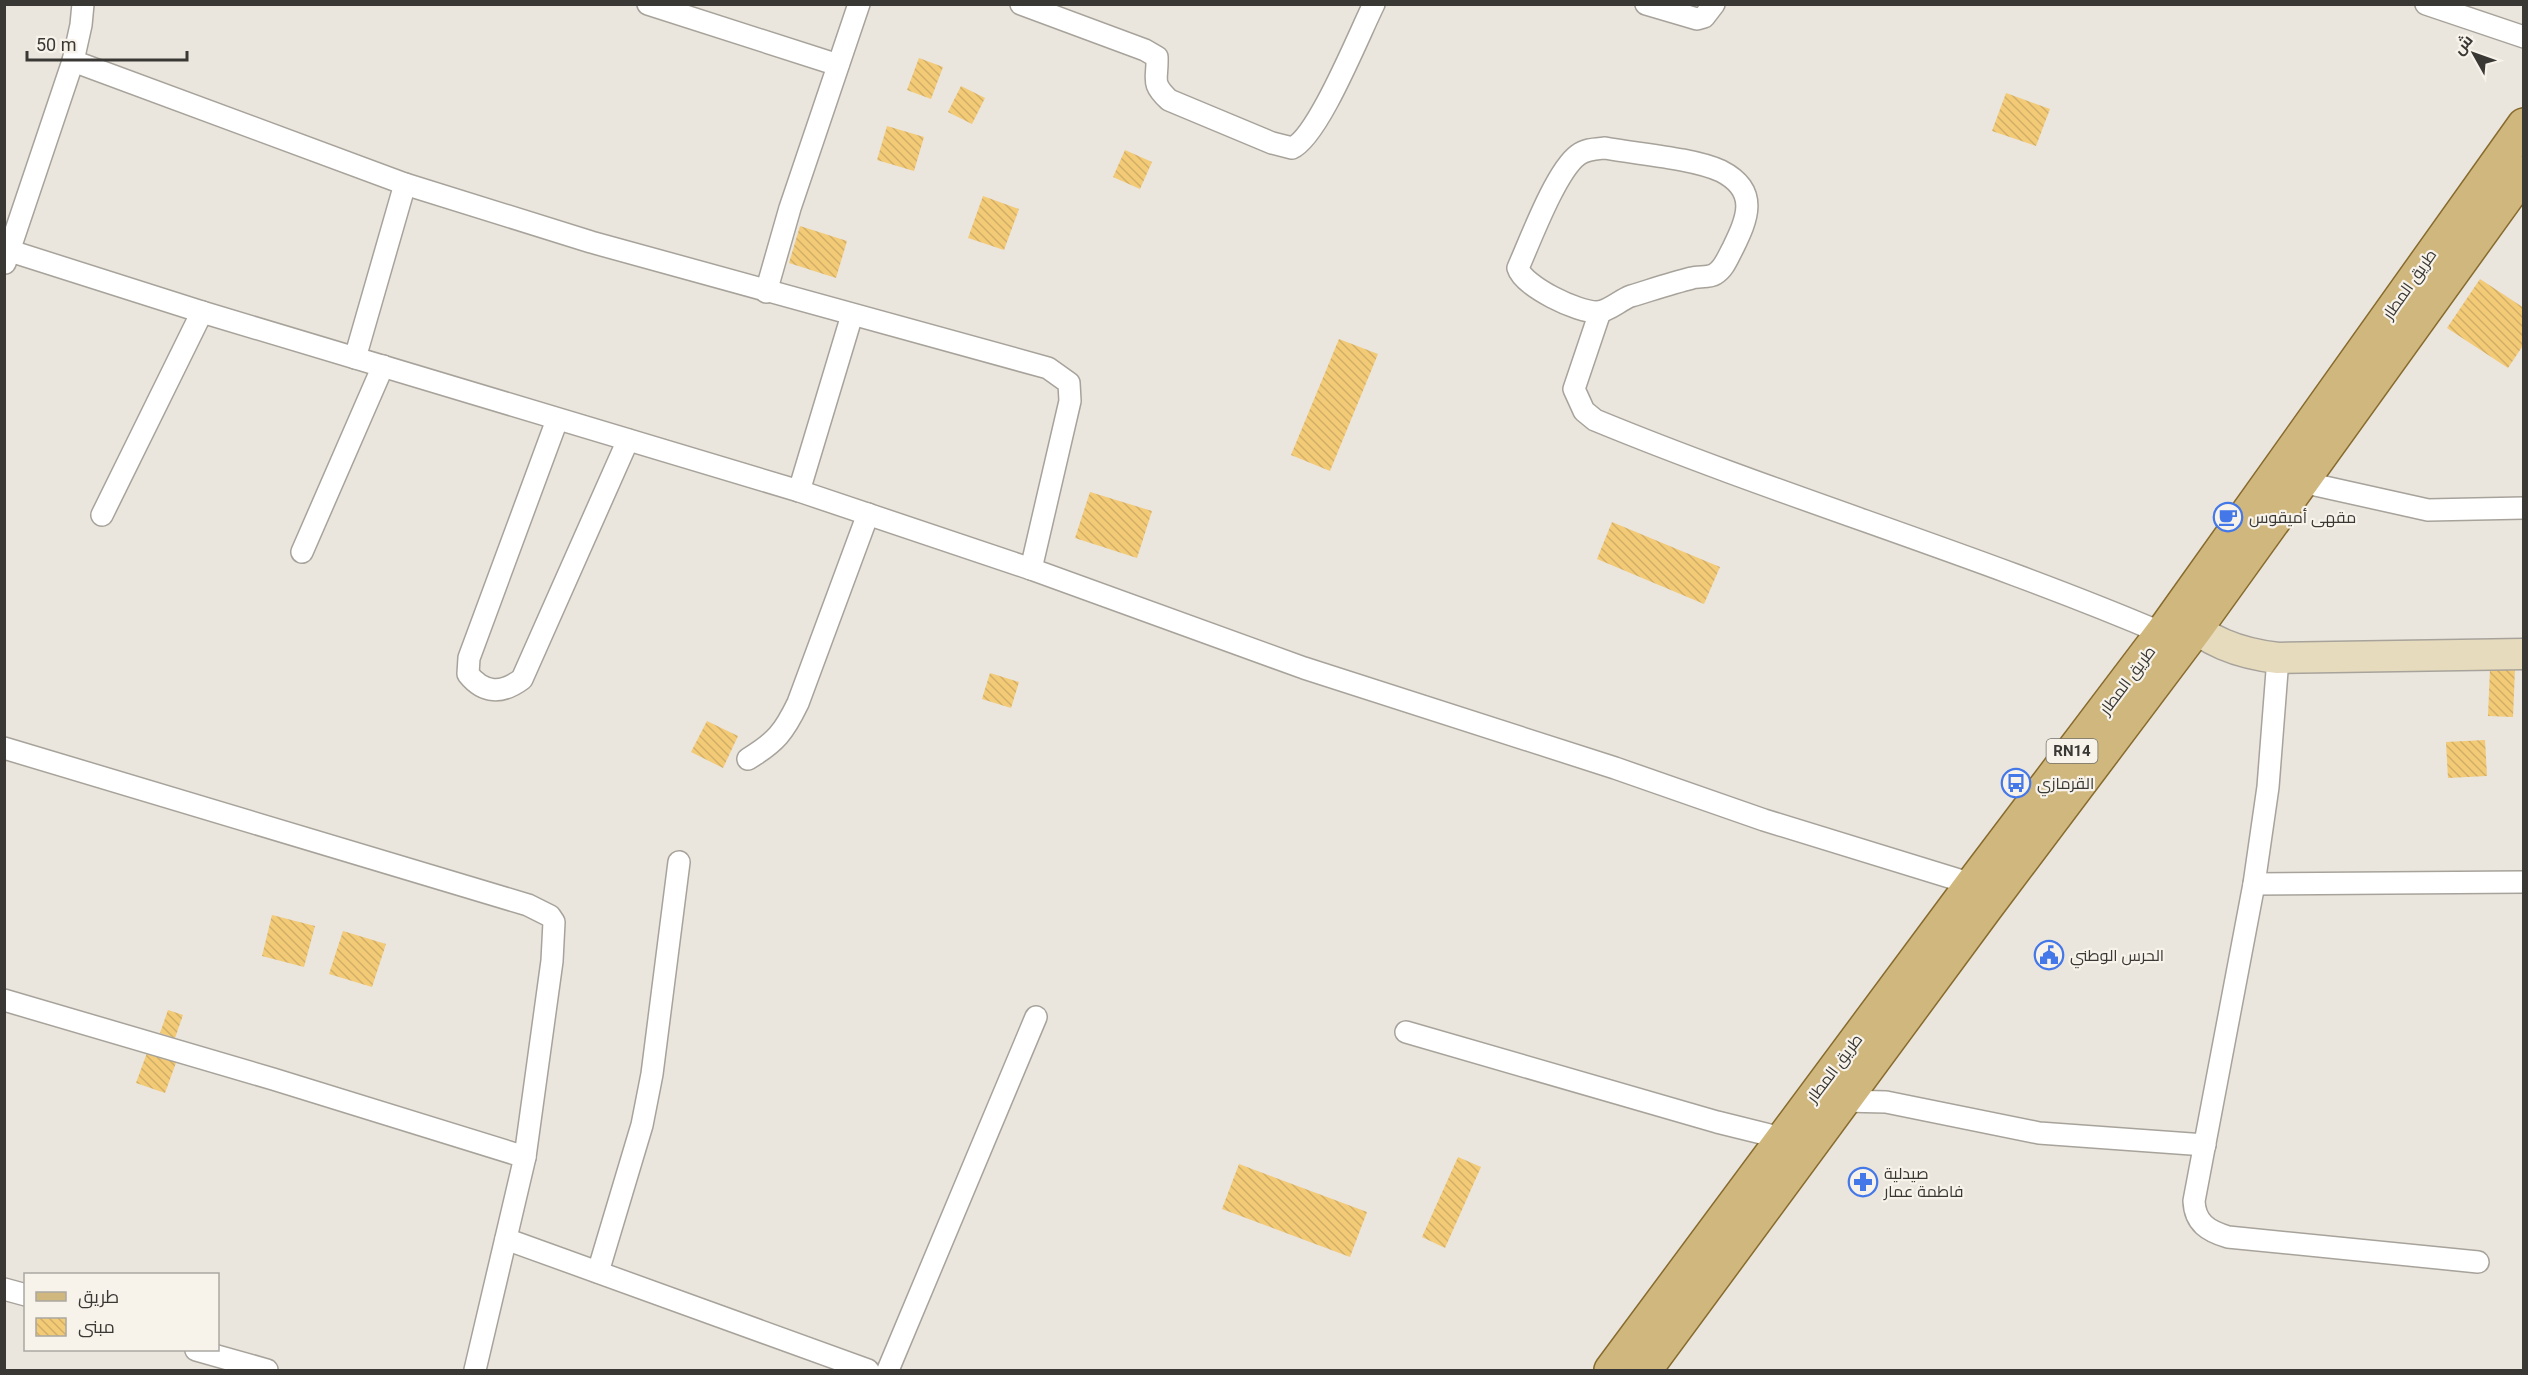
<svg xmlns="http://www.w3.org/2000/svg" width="2528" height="1375" font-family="Roboto,Cairo,sans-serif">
  <defs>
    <pattern id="building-back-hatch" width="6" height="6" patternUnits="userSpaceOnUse" patternTransform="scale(1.5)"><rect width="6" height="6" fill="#f3ca76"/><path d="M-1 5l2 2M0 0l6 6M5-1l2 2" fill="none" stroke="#d1ae67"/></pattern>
  </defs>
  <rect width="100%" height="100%" fill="#eae5dd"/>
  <g fill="url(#building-back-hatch)">
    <path d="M919 58 943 67 931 99 907 90Z"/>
    <path d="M961 86 985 98 972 124 948 112Z"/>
    <path d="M2006 93 2050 109 2036 146 1992 131Z"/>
    <path d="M887 126 924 137 914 171 877 160Z"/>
    <path d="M1125 150 1152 162 1140 189 1113 177Z"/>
    <path d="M983 196 1019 209 1004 250 968 238Z"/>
    <path d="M800 226 847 241 836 278 789 263Z"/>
    <path d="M2480 279 2524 308V344L2508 368 2447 328Z"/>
    <path d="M1339 339 1378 354 1330 471 1291 455Z"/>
    <path d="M1090 492 1152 511 1137 558 1075 538Z"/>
    <path d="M1612 522 1720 567 1704 604 1597 559Z"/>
    <path d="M2490 669H2515L2513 717 2488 716Z"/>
    <path d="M990 673 1019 682 1011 708 982 699Z"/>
    <path d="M707 721 738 736 723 768 691 752Z"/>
    <path d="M2485 740 2487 776 2448 778 2446 742Z"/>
    <path d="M272 915 315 926 304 967 262 956Z"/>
    <path d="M343 931 386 944 372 987 329 974Z"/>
    <path d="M168 1010 183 1015 175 1038 160 1033Z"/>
    <path d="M148 1050 177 1060 165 1093 136 1083Z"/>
    <path d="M1458 1157 1481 1167 1445 1248 1422 1237Z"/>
    <path d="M1239 1164 1367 1212 1350 1257 1222 1209Z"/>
  </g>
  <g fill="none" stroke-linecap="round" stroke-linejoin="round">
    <g stroke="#a7a39b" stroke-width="24">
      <g id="street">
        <path d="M648 4 838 65"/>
        <path d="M1021 4 1145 50 1157 57C1158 80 1150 82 1169 100L1272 143 1292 148C1318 137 1359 34 1374 4"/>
        <path d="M1646 4 1697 19 1704 17 1714 4"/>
        <path d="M2426 4 2524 37"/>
        <path d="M73 61 405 184 591 242 1048 368 1069 383 1070 401 1031 569"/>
        <path d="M1605 148C1637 154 1693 158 1721 171 1760 191 1747 219 1733 248 1728 257 1724 269 1715 274 1709 278 1699 276 1692 278 1672 283 1651 290 1631 296 1620 300 1609 311 1598 312 1578 313 1523 286 1518 268 1530 241 1556 171 1578 155 1586 149 1595 149 1605 148Z"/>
        <path d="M4 249 202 312 799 491 1031 569 1304 668 1615 768 1764 820 1972 884"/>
        <path d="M5 263 73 61 81 25 83 4"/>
        <path d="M766 292 790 208 859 4"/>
        <path d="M1600 312 1574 389 1584 411 1595 420C1782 497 1976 554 2162 633"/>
        <path d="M355 358 405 184"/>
        <path d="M557 420 469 658 468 674C484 694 502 694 522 679L628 440"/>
        <path d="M2302 482 2428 510 2524 508"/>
        <path d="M799 491 852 315"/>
        <path d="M102 515 202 312"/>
        <path d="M302 552 383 366"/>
        <path d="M2278 658 2268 787 2254 884 2194 1201C2195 1223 2208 1231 2228 1237L2478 1262"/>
        <path d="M4 748 528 905 550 916 554 922 552 961 525 1157 475 1370"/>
        <path d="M748 759C776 742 784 732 798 703L868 514"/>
        <path d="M2254 884 2524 882"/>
        <path d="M4 1000 273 1079 525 1157"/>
        <path d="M1406 1032 1717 1122 1782 1138"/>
        <path d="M1844 1101 1886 1102 2039 1133 2205 1145"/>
        <path d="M506 1239 868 1370"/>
        <path d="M598 1272 642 1125 652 1074 679 862"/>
        <path d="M4 1289 26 1295"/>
        <path d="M196 1350 267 1370"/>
        <path d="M888 1370 1036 1017"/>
      </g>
    </g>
    <g stroke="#a7a39b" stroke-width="33">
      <path id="secondary" d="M2175 615C2210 641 2235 653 2278 658L2524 654"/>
    </g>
    <g stroke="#876b2d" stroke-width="36">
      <g id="primary">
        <path d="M1611 1370 1972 884 2162 633 2524 125"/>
        <path d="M1645 1370 1985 909 2195 630 2524 173"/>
      </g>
    </g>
    <use href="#street" stroke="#fff" stroke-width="21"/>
    <use href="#secondary" stroke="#e7dbbe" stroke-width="30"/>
    <use href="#primary" stroke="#d0b77e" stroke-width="33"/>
  </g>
  <defs>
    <g id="cafe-ring" transform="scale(1.5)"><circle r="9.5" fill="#f7f3ea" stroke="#4477e8" stroke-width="1.5"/><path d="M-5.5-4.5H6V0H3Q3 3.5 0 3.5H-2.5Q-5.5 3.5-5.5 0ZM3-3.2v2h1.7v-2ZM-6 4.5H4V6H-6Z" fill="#4477e8"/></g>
    <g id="bus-ring" transform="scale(1.5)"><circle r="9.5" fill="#f7f3ea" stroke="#4477e8" stroke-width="1.5"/><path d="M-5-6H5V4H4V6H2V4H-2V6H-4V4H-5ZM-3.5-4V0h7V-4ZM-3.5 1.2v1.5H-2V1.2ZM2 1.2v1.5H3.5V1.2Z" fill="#4477e8"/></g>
    <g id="civic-ring" transform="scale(1.5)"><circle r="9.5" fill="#f7f3ea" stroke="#4477e8" stroke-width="1.5"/><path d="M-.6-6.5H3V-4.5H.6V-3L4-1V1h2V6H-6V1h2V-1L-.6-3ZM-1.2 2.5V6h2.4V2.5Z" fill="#4477e8"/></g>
    <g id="pharmacy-ring" transform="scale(1.5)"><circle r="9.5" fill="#f7f3ea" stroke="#4477e8" stroke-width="1.5"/><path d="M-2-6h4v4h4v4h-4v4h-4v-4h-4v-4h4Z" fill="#4477e8"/></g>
  </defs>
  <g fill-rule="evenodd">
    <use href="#cafe-ring" x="2228" y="517"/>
    <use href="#bus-ring" x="2016" y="783"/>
    <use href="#civic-ring" x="2049" y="955"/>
    <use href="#pharmacy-ring" x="1863" y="1182"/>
  </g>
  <g text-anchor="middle" stroke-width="4.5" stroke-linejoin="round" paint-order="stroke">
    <rect fill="#f7f3ea" stroke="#73706b" stroke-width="1.5" x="2046.5" y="739" width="51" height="24" rx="4.5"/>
    <g font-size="15" font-weight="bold" fill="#3a3835">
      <text x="2072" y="756">RN14</text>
    </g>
    <g font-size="16" fill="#3a3835" stroke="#f7f3ea">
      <text transform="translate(2409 284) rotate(-55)" y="6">طريق المطار</text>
      <text transform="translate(2127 680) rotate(-53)" y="6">طريق المطار</text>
      <text transform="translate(1834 1068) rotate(-53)" y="6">طريق المطار</text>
    </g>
    <g font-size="16" fill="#3a3835" stroke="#f7f3ea" text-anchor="start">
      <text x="2249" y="523">مقهى أميقوس</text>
      <text x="2037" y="789">القرمازي</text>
      <text x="2070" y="961">الحرس الوطني</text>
      <text x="1884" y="1179">صيدلية<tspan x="1884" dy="18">فاطمة عمار</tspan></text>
    </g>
  </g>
  <rect width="2528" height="1375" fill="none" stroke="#3a3835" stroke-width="12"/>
  <rect x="24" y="1273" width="195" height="78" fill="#f7f3ea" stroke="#aba8a2" stroke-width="1.5"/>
  <rect x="36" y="1292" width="30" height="9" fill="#d0b77e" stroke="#aba8a2" stroke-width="1.5"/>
  <text x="78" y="1303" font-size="18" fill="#3a3835">طريق</text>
  <rect x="36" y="1318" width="30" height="18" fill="url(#building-back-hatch)" stroke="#aba8a2" stroke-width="1.5"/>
  <text x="78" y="1333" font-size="18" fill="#3a3835">مبنى</text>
  <g transform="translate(2474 54) rotate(310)" stroke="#f7f3ea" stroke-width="4.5" paint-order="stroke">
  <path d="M0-4.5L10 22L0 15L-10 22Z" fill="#3a3835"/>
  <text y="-9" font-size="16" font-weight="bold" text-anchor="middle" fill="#3a3835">ش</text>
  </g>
  <path d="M27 51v9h160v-9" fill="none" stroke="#3a3835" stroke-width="3"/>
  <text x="36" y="51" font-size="18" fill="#3a3835" stroke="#f7f3ea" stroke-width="4.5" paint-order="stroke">50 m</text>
</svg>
